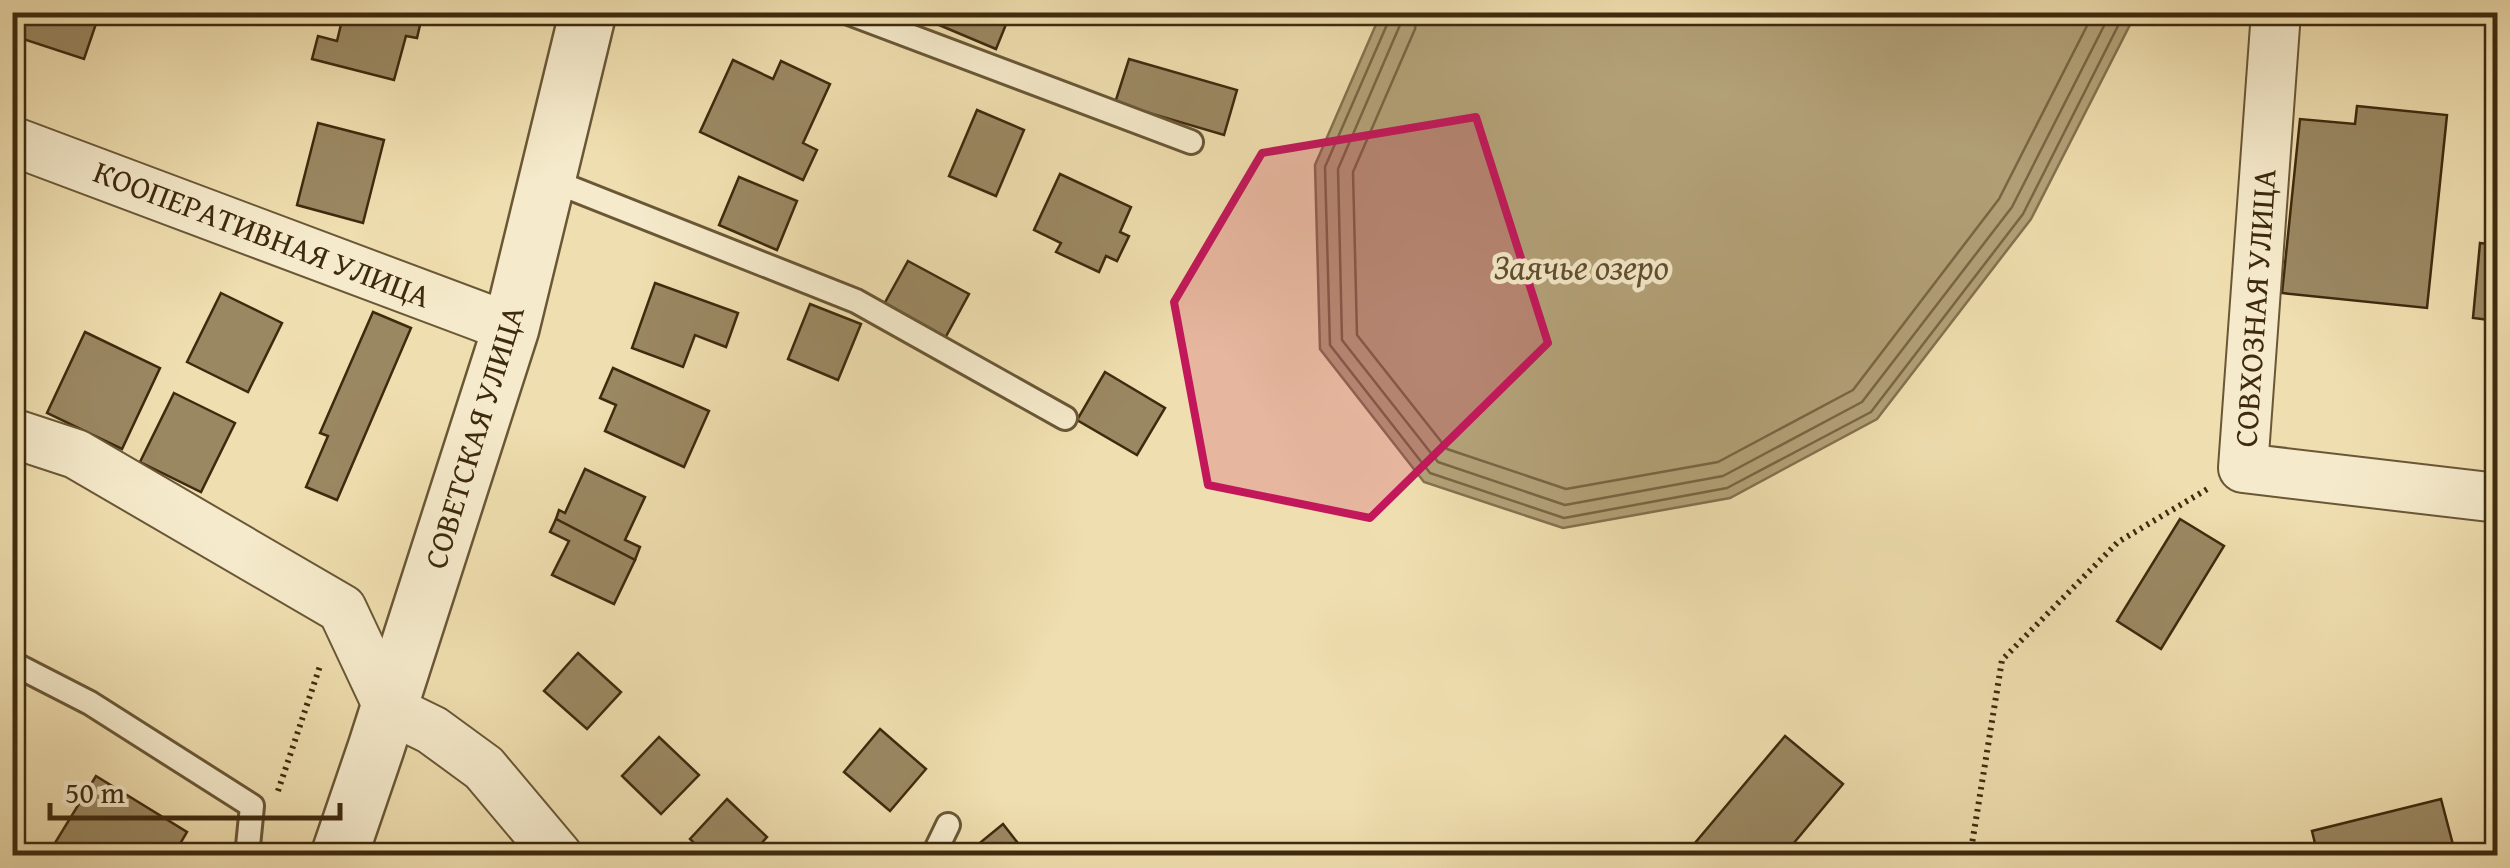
<svg xmlns="http://www.w3.org/2000/svg" width="2510" height="868" font-family="'Gentium Book Plus',serif">
  <rect width="100%" height="100%" fill="#efdeaf"/>
  <filter id="stains"><feTurbulence type="fractalNoise" baseFrequency=".002" numOctaves="4"/><feColorMatrix values="0 0 0 0 .2 0 0 0 0 .09 0 0 0 0 .02 0 0 0 .5 -.17"/></filter>
  <radialGradient id="worn" r=".72"><stop offset=".6" stop-color="#630" stop-opacity="0"/><stop offset="1" stop-color="#630" stop-opacity=".3"/></radialGradient>
  <path fill="#b3a178" stroke="#84714e" stroke-width="2.5" d="M1381 13V12L2136 13 2031 219 1877 419 1730 498 1563 528 1424 482 1320 349 1315 165Z"/>
  <g fill="none" stroke-linecap="round" stroke-linejoin="round">
    <g stroke="#786643" stroke-width="2.5">
      <path d="M1390 12 1389 20 1325 167 1330 345 1430 473 1564 518 1727 488 1871 412 2023 214 2125 12"/>
      <path d="M1402 12 1400 25 1338 169 1342 340 1438 462 1565 505 1723 476 1862 402 2012 207 2111 12"/>
      <path d="M1417 12 1415 29 1353 172 1357 335 1447 449 1566 489 1718 462 1853 390 1999 199 2094 12"/>
    </g>
  </g>
  <g fill="#9a8862" stroke="#3e2a0e" stroke-width="2.5">
    <path d="M16 12H100L84 59 17 37 24 15Z"/>
    <path d="M344 12H423L417 38 406 36 394 80 312 59 318 36 337 41Z"/>
    <path d="M944 12H1011L996 49 939 25Z"/>
    <path d="M1129 59 1237 90 1224 135 1115 103Z"/>
    <path d="M733 60 773 79 781 61 830 84 803 143 817 150 803 180 700 132Z"/>
    <path d="M2357 106 2447 115 2427 308 2282 293 2300 119 2355 124Z"/>
    <path d="M977 110 1024 130 996 196 949 176Z"/>
    <path d="M318 123 384 140 363 223 297 205Z"/>
    <path d="M1060 174 1131 207 1120 232 1129 236 1117 261 1106 256 1099 272 1056 252 1061 243 1034 230Z"/>
    <path d="M739 177 797 201 777 250 719 225Z"/>
    <path d="M2480 243 2498 245V321L2473 318Z"/>
    <path d="M908 261 969 294 944 340 883 306Z"/>
    <path d="M655 283 738 313 726 347 695 335 683 367 632 348Z"/>
    <path d="M221 293 282 323 248 392 187 362Z"/>
    <path d="M810 304 861 324 838 380 788 359Z"/>
    <path d="M373 312 411 328 337 500 306 487 328 436 320 433Z"/>
    <path d="M85 332 160 368 122 449 47 413Z"/>
    <path d="M613 368 709 411 684 467 605 431 616 405 600 398Z"/>
    <path d="M1105 372 1165 408 1137 455 1077 420Z"/>
    <path d="M174 393 235 423 201 492 140 462Z"/>
    <path d="M585 469 645 497 625 540 640 547 635 560 556 519 559 510 565 513Z"/>
    <path d="M556 519 635 560 614 604 552 575 569 541 550 532Z"/>
    <path d="M2180 519 2224 546 2161 649 2117 621Z"/>
    <path d="M578 653 621 692 587 729 544 691Z"/>
    <path d="M880 729 926 769 890 811 844 772Z"/>
    <path d="M1785 736 1843 784 1783 856H1684Z"/>
    <path d="M659 737 699 775 661 814 622 776Z"/>
    <path d="M96 776 187 832 173 856H58L50 851Z"/>
    <path d="M727 799 767 837 750 856H707L690 839Z"/>
    <path d="M2441 799 2456 856H2318L2312 831Z"/>
    <path d="M1003 824 1028 856H966L965 855Z"/>
  </g>
  <g fill="none" stroke-linecap="round" stroke-linejoin="round">
    <g stroke="#6a5736" stroke-width="28">
      <g id="service">
        <path d="M846 12 1191 142"/>
        <path d="M548 179 856 301 1065 418"/>
        <path d="M12 663 90 703 252 806 247 856"/>
        <path d="M933 856 948 825"/>
      </g>
    </g>
    <g stroke="#6a5736" stroke-width="52">
      <g id="minor">
        <path d="M2276 12 2243 468 2498 498"/>
        <path d="M12 141 511 328"/>
        <path d="M12 433 76 454 342 609 389 709 432 730 484 768 558 856"/>
      </g>
    </g>
    <g stroke="#6a5736" stroke-width="60">
      <path id="tertiary" d="M339 856 376 748 511 328 588 12"/>
    </g>
    <g stroke="#3e2a0e" stroke-width="6" stroke-dasharray="2.5 5" stroke-linecap="butt">
      <path d="M278 791 320 666"/>
      <path d="M1970 856 2002 660 2118 542 2209 488"/>
    </g>
    <use href="#service" stroke="#f5eacb" stroke-width="22"/>
    <use href="#minor" stroke="#f5eacb" stroke-width="48"/>
    <use href="#tertiary" stroke="#f5eacb" stroke-width="55"/>
  </g>
  <path fill="#c2185b" fill-opacity="0.2" stroke="#c2185b" stroke-width="8" stroke-linejoin="round" d="M1476 117 1548 343 1370 518 1208 485 1174 302 1262 153Z"/>
  <g text-anchor="middle" stroke-width="9" stroke-linejoin="round" paint-order="stroke">
    <g font-size="32" fill="#3e2a0e" stroke="#f5eacb">
      <text transform="translate(262 234) rotate(21)" y="11">КООПЕРАТИВНАЯ УЛИЦА</text>
      <text transform="translate(2255 308) rotate(-86)" y="11">СОВХОЗНАЯ УЛИЦА</text>
      <text transform="translate(474 437) rotate(-73)" y="11">СОВЕТСКАЯ УЛИЦА</text>
    </g>
    <g font-size="35" font-style="italic" fill="#614e2e" stroke="#f5eacb">
      <text x="1581" y="279">Заячье озеро</text>
    </g>
  </g>
  <rect width="2510" height="868" fill="none" stroke="#efdeaf" stroke-width="50"/>
  <rect x="15" y="15" width="2480" height="838" fill="none" stroke="#3e2a0e" stroke-width="5"/>
  <rect x="25" y="25" width="2460" height="818" fill="none" stroke="#3e2a0e" stroke-width="2.5"/>
  <path d="M50 803v15h290v-15" fill="none" stroke="#3e2a0e" stroke-width="5"/>
  <text x="65" y="803" font-size="30" fill="#3e2a0e" stroke="#f5eacb" stroke-width="8" paint-order="stroke">50 m</text>
  <rect width="100%" height="100%" filter="url(#stains)"/>
  <rect width="100%" height="100%" fill="url(#worn)"/>
</svg>
